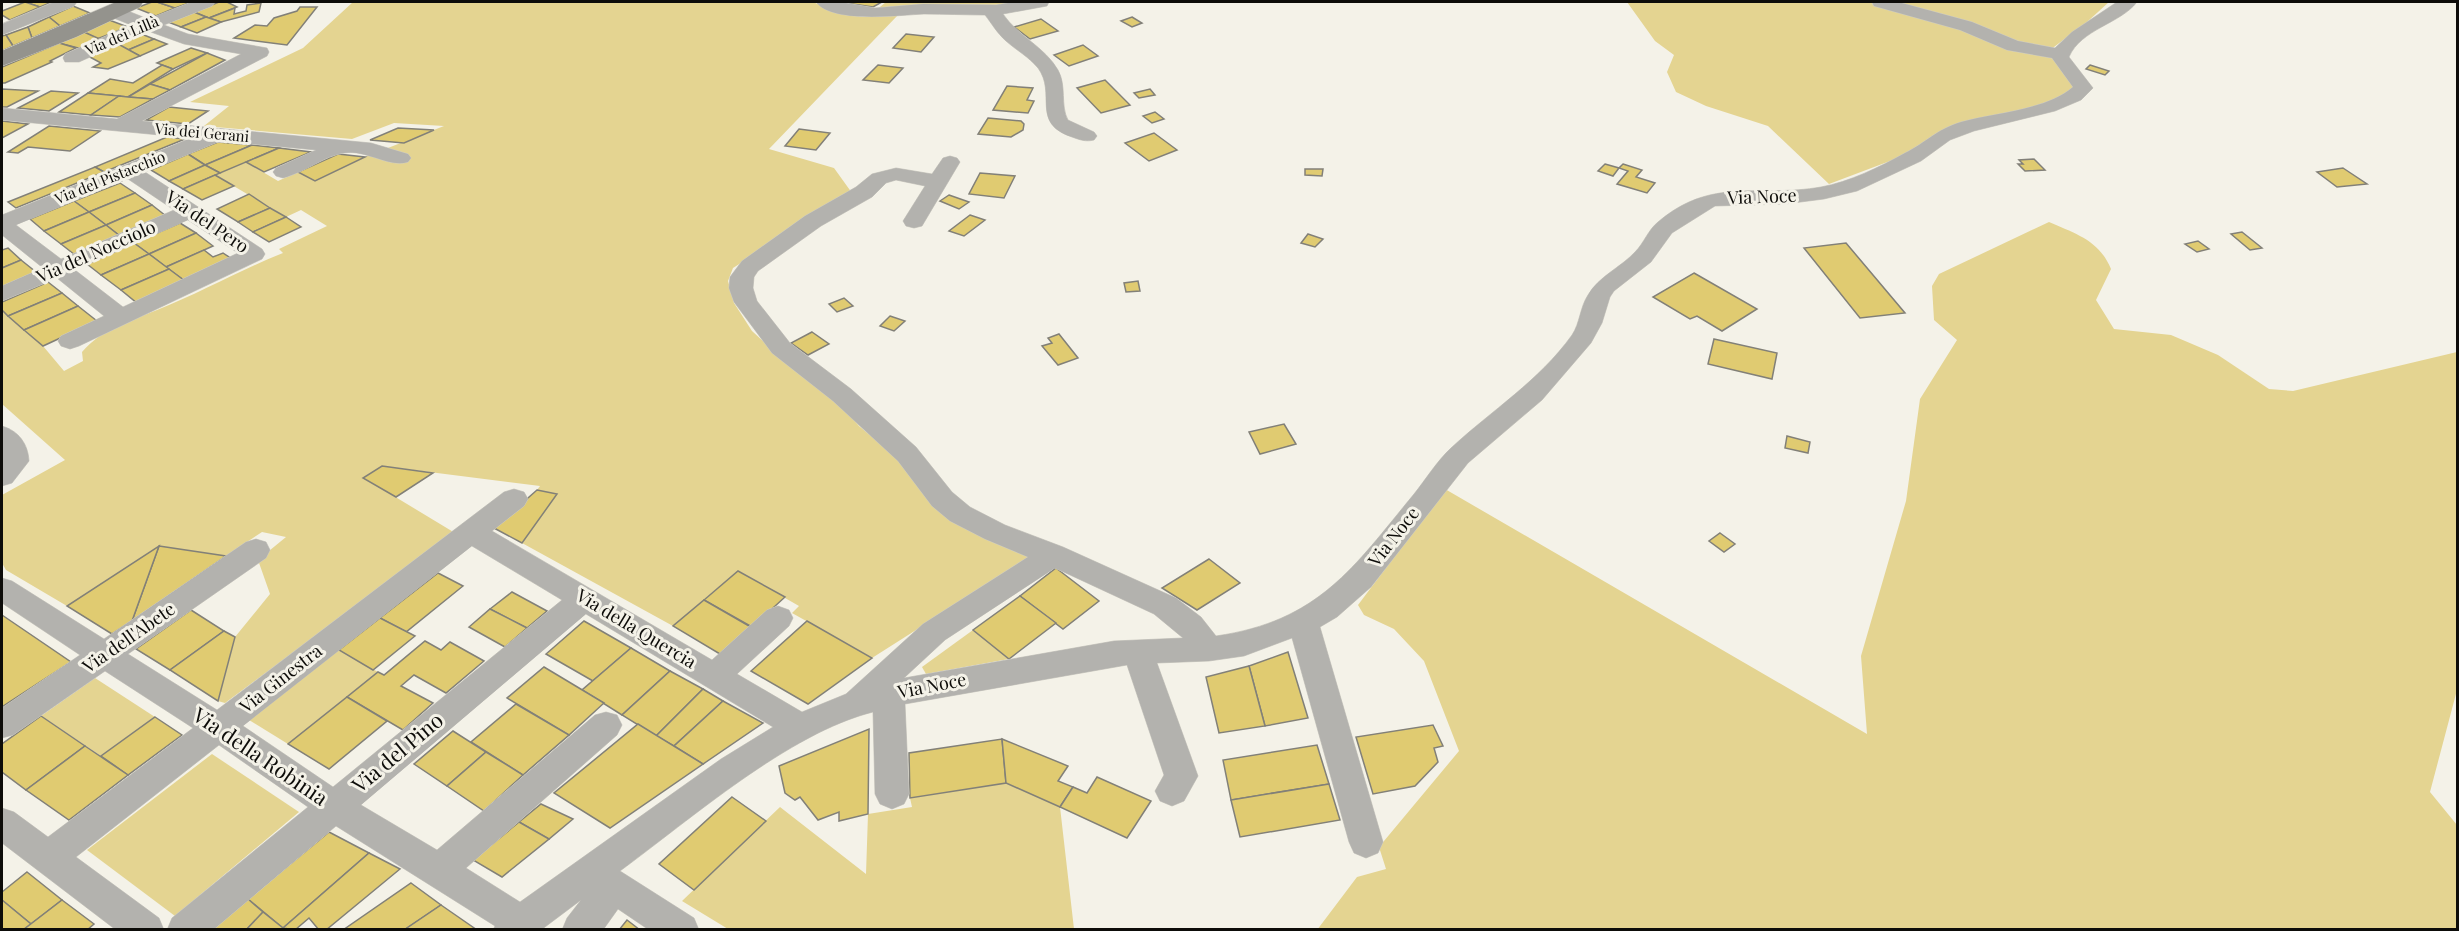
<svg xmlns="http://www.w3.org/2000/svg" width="2459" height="931" font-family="'Playfair Display',serif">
  <rect width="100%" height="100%" fill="#f4f2e8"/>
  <g fill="#e4d491">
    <path d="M353 2H813L827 8 898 15 769 149 834 168 852 193 733 268 728 281 734 303 752 331 796 371 834 396 859 426 906 465 1031 557 872 658 792 613 799 606 738 571 673 626 522 543 556 494 537 490 540 486 382 466 364 478 455 533 225 703 218 701 235 637 270 594 258 560 286 537 262 532 226 556 159 546 67 606 6 570 2 563V495L65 460 2 404V310L43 346 64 371 83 361 82 352C103 328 129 321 157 310 200 293 240 270 283 253L279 249 327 226 301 210 286 217 215 175 246 162 278 181 298 172 315 181 365 157 444 126 394 123 352 139 204 126 229 106 190 102 303 48Z"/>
    <path d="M886 2H1027L1014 4 875 11Z"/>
    <path d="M1627 2H1872L2048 56 2056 60 2075 86 2068 94 1829 184 1768 126 1706 106 1676 92 1667 72 1674 55 1655 41Z"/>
    <path d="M1889 2H2109L2087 22 2054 47 2046 49 2017 44Z"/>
    <path d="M2049 222C2076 234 2099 240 2111 269L2096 300 2114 329 2171 335 2218 355 2269 389 2293 391 2457 352V690L2430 792 2457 825V929L1317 930 1357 877 1386 869 1379 847 1459 751 1424 661 1394 629 1364 615 1358 605 1445 489 1867 734 1861 656 1906 501 1920 399 1957 340 1934 320 1932 286 1939 274Z"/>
    <path d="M973 630 1009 659 926 674 922 667Z"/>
    <path d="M339 650 378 672 288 744 249 720Z"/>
    <path d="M95 678 155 717 101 756 41 716Z"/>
    <path d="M212 754 299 812 175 916 87 850Z"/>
    <path d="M1006 783 1060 807 1074 929H728L682 901 780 807 866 874 868 814 912 807 910 798Z"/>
  </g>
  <g fill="#e0cb71" stroke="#828078" stroke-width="1.5">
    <path d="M25 2H52L40 7Z"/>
    <path d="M25 2 40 7 10 20 2 15V11Z"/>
    <path d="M152 2H157L175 8 156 16 136 8Z"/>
    <path d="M157 2H192L175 8Z"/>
    <path d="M219 2H227L237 7 209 18 194 12Z"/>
    <path d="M839 2H882L873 7Z"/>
    <path d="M261 3 259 12 221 22 209 18 235 8 234 14 246 11 247 5Z"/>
    <path d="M73 6 90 13 60 26 49 17Z"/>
    <path d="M300 7H317L287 45 234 38 255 25 267 26 274 18 297 11Z"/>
    <path d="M194 12 206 17 181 27 168 22Z"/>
    <path d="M49 17 60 26 32 38 28 27Z"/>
    <path d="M206 17 221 22 197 33 181 27Z"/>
    <path d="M1132 17 1142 23 1132 27 1121 21Z"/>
    <path d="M1041 19 1058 31 1030 39 1014 27Z"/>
    <path d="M109 20 128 27 97 39 84 32Z"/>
    <path d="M28 27 32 38 13 46 6 35Z"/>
    <path d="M84 32 104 41 82 49 59 43Z"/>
    <path d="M139 33 154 39 128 50 115 43Z"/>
    <path d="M906 34 934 37 921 52 893 48Z"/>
    <path d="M6 35 13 46 2 51V36Z"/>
    <path d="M154 39 167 44 140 56 128 50Z"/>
    <path d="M59 43 76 48 50 61 52 62 5 83H2V67Z"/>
    <path d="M120 45 140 56 108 69 93 67 101 63 88 56 105 48Z"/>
    <path d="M1083 45 1098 56 1069 66 1054 55Z"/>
    <path d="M191 48 207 53 173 69 157 63Z"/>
    <path d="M207 53 225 60 170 90 150 84Z"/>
    <path d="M162 65 173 69 128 97 88 93 110 79 133 83Z"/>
    <path d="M878 65 903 68 889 83 863 80Z"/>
    <path d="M2090 65 2109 71 2105 75 2086 69Z"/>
    <path d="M1105 80 1130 105 1101 113 1077 88Z"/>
    <path d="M150 84 170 90 153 99 128 97Z"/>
    <path d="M1007 86 1033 88 1027 100 1034 101 1028 113 993 110Z"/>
    <path d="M2 89 38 91 7 107H2Z"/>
    <path d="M1150 89 1155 95 1139 98 1134 93Z"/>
    <path d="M51 91 78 93 49 111 18 108Z"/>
    <path d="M88 93 119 96 91 115 59 112Z"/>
    <path d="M119 96 128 97 153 99 120 117 91 115Z"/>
    <path d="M169 107 208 111 188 124 146 120Z"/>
    <path d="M1155 112 1164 119 1152 123 1143 116Z"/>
    <path d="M988 118 1021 121 1024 124 1023 130 1011 137 978 134Z"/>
    <path d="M2 121 28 124 2 138Z"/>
    <path d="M49 126 100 131 70 151 28 147 18 153 8 152Z"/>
    <path d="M398 128 434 130 404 143 370 140Z"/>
    <path d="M799 129 830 133 816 150 785 146Z"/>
    <path d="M1154 133 1177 150 1149 161 1125 143Z"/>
    <path d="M167 137 185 139 104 172 95 167Z"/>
    <path d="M218 142 252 145 205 165 188 154Z"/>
    <path d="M252 145 279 148 220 173 205 165Z"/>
    <path d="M279 148 311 152 264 172 246 162Z"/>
    <path d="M188 154 205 165 169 181 151 170Z"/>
    <path d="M338 154 365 157 315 181 298 172Z"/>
    <path d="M2034 159 2045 170 2025 171 2018 164H2023L2019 160Z"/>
    <path d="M1605 164 1619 168 1613 176 1598 171Z"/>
    <path d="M1623 164 1642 170 1636 177 1655 183 1647 193 1617 184 1628 171 1619 168Z"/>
    <path d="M205 165 220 173 183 189 169 181Z"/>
    <path d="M95 167 104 172 16 208 8 202Z"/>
    <path d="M2343 168 2367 184 2337 187 2317 172Z"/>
    <path d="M1305 169H1323L1322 176 1305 175Z"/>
    <path d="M980 173 1015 176 1004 198 969 194Z"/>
    <path d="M215 175 234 186 202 200 183 189Z"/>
    <path d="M120 183 135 193 89 212 74 201Z"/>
    <path d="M135 193 152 205 106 225 89 212Z"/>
    <path d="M249 194 270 208 238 222 217 209Z"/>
    <path d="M949 195 969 202 959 209 940 201Z"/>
    <path d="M74 201 89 212 44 231 30 219Z"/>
    <path d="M152 205 166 216 120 236 106 225Z"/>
    <path d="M270 208 286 217 253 232 238 222Z"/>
    <path d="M89 212 106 225 61 244 44 231Z"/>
    <path d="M970 215 985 220 964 236 949 231Z"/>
    <path d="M286 217 301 227 269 242 253 232Z"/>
    <path d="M180 223 196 233 149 254 134 243Z"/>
    <path d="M106 225 120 236 75 255 61 244Z"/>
    <path d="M2242 232 2262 248 2250 250 2231 234Z"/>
    <path d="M196 233 213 246 166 267 149 254Z"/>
    <path d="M1308 234 1323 239 1315 247 1301 243Z"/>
    <path d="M2198 241 2209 249 2197 252 2185 244Z"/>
    <path d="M134 243 149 254 101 275 87 264Z"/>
    <path d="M1846 243 1905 313 1860 318 1804 248Z"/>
    <path d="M8 248 21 260 2 268V250Z"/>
    <path d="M204 250 213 257 223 253 232 259 185 281 166 267Z"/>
    <path d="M149 254 169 269 121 290 101 275Z"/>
    <path d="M21 260 36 272 2 287V268Z"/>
    <path d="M169 269 185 281 137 303 121 290Z"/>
    <path d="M1694 273 1757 309 1722 331 1697 316 1690 319 1653 297Z"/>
    <path d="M1138 281 1140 291 1126 292 1124 283Z"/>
    <path d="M48 282 62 293 8 316 2 310V302Z"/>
    <path d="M62 293 78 306 24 330 8 316Z"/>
    <path d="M844 298 853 306 837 312 829 304Z"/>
    <path d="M78 306 97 321 43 346 24 330Z"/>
    <path d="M890 316 905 321 894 331 880 326Z"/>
    <path d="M812 332 829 344 808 355 791 343Z"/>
    <path d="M1059 334 1078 358 1058 365 1042 346 1052 343 1048 338Z"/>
    <path d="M1714 339 1777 353 1772 379 1708 364Z"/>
    <path d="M1284 424 1296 444 1260 454 1249 432Z"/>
    <path d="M1787 436 1810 442 1808 453 1785 448Z"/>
    <path d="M382 466 433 473 396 497 363 478Z"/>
    <path d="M537 490 557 494 522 543 494 528Z"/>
    <path d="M1720 533 1735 544 1724 552 1709 541Z"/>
    <path d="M159 546 226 556 132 621Z"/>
    <path d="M159 546 132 621 112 634 67 606Z"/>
    <path d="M1209 559 1240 583 1197 610 1162 588Z"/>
    <path d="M1056 568 1099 601 1063 629 1020 596Z"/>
    <path d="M738 571 785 597 752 627 704 600Z"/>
    <path d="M438 573 463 586 406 632 380 618Z"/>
    <path d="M512 592 547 611 527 628 490 609Z"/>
    <path d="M1020 596 1056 623 1009 659 973 630Z"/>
    <path d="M704 600 756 630 725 657 673 626Z"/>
    <path d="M490 609 527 628 505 647 469 627Z"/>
    <path d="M191 610 224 631 170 670 136 649Z"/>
    <path d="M2 615 71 662 2 707Z"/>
    <path d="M380 618 415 636 373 670 339 650Z"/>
    <path d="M584 621 631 648 593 681 546 654Z"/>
    <path d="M807 621 872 658 808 704 751 671Z"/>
    <path d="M224 631 235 637 218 701 170 670Z"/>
    <path d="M425 641 441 650 450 642 484 661 446 693 414 675 401 686 433 703 403 730 347 697 378 672 384 675Z"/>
    <path d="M631 648 670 671 622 715 582 690Z"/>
    <path d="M1288 652 1308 718 1265 726 1249 666Z"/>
    <path d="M1249 666 1265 726 1219 733 1206 677Z"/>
    <path d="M544 667 604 703 569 735 507 698Z"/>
    <path d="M670 671 703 689 656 736 622 715Z"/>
    <path d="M703 689 723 701 674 746 656 736Z"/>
    <path d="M347 697 387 721 329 769 288 744Z"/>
    <path d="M723 701 763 723 703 764 674 746Z"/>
    <path d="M516 704 569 735 523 775 471 742Z"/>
    <path d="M41 716 85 746 26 790 2 772V744Z"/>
    <path d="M155 717 182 735 128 775 101 756Z"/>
    <path d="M638 724 703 764 610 828 554 793Z"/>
    <path d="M1433 725 1443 746 1434 748 1438 762 1415 786 1373 794 1356 737Z"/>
    <path d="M869 729 868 814 839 821V812L818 820 800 797 795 800 785 793 779 766Z"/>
    <path d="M453 731 486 752 447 786 414 764Z"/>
    <path d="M1002 739 1006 783 910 798 909 753Z"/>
    <path d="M1002 739 1068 766 1058 781 1073 787 1060 807 1006 783Z"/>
    <path d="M1317 745 1329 784 1231 800 1223 760Z"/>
    <path d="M85 746 128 775 69 820 26 790Z"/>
    <path d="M486 752 523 775 484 811 447 786Z"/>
    <path d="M1097 777 1151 801 1127 838 1060 807 1073 787 1087 793Z"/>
    <path d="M1329 784 1340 820 1240 837 1231 800Z"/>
    <path d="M732 797 766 821 694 890 659 864Z"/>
    <path d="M541 804 573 819 549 839 519 822Z"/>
    <path d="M519 822 549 839 502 877 473 860Z"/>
    <path d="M329 832 369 853 283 928 248 899Z"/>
    <path d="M369 853 400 869 326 930H319L309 918 295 930 283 928Z"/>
    <path d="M27 872 62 900 31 924 2 900V892Z"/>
    <path d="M411 883 441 905 404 930H343Z"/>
    <path d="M248 899 263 912 246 930H211Z"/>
    <path d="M2 900 31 924 23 930H2Z"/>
    <path d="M62 900 94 924 87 930H23Z"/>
    <path d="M441 905 477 930H404Z"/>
    <path d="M263 912 283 928 285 930H246Z"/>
    <path d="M627 920 640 930H619Z"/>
  </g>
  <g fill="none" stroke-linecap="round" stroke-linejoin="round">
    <g stroke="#cfcdc4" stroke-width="1">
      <g id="street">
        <path d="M54 2H77L74 6 2 35V24Z"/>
        <path d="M192 2H215L212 6 164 25 188 34 267 48 269 52 267 56 142 121 371 143 408 154 411 158 408 162C388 168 366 149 344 153 326 155 303 173 283 178L276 176 273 172 276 168 316 150 220 141 145 172 262 249 265 254 262 259 79 346 70 349 61 346 58 341 61 336 104 316 57 278 2 301V286L43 268 2 235V215L191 138 2 120V108L117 119 241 54 184 44 148 31 79 62H65L63 58 65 54 131 25 106 15 103 11 106 7H118L148 19ZM128 179 174 210 61 259 16 225ZM188 220 238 253 123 307 75 270Z"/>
        <path d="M816 2H839L875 8 923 4 996 5 1014 2H1049L1047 6 1003 14C1018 36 1045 47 1058 70 1067 86 1060 105 1068 120L1094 132 1097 136 1094 140C1086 142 1080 140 1072 137 1030 123 1057 94 1038 68 1029 57 1016 50 1006 41 997 33 992 24 985 15 965 15 945 14 924 14 900 15 832 24 816 2Z"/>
        <path d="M1872 2H1898L1972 22 2018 41 2055 48 2072 32 2117 2H2137C2120 24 2081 29 2069 57L2093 88 2081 100 2055 111 1974 131 1950 140 1921 161 1857 191 1824 199 1785 204 1715 206 1672 233 1651 262 1614 291 1610 297 1602 323 1591 343 1542 400 1468 463 1371 587 1337 617 1320 627 1383 842 1378 853 1366 858 1354 853 1349 842 1292 638 1244 656 1209 661 1157 663 1198 776 1184 801 1172 806 1160 801 1155 791 1164 775 1127 665 905 704 909 794 904 804 892 809 880 804 875 794 873 712C789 733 691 819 620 871L694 918 699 930H649L618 909 603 930H562L567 918 581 900 541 930H493L495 926 336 826 213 930H167L172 918 308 807 219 745 76 857 159 918 164 930H116L2 843V808L14 812 48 837 193 728 105 671 13 735 2 738V708L80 655 2 603V578L12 581 104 639 246 542 256 539 266 542 270 550 266 558 128 654 217 710 504 492 514 489 524 492 528 499 524 506 492 531 712 660 767 610 778 606 789 610 793 618 789 626 737 674 802 712 846 694 923 624 1028 557 985 539 950 521 932 506 898 461 833 401 772 353 734 302 729 288 730 277 742 261 805 216 856 187 872 174 896 168 932 174 943 158 950 156 957 158 960 162 922 226 914 228 906 226 903 221 925 186 896 180 886 183 872 197 821 226 758 271 754 277 753 288 757 301 790 343 851 389 916 447 952 492 970 507 1005 525 1063 547 1176 598 1201 617 1216 636C1319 621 1353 568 1414 494 1426 479 1437 461 1451 448 1492 410 1539 381 1572 335 1580 323 1580 307 1588 295 1599 276 1620 268 1635 252 1644 243 1648 230 1658 222 1712 176 1758 198 1821 187 1849 182 1880 167 1905 153 1927 142 1935 130 1961 122 1994 113 2047 110 2073 87L2052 58 2007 50 1960 30 1874 6ZM472 546 562 600 333 787 243 726ZM1055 568 1154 614 1183 638 1114 641 904 678 945 640ZM586 614 773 727 721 759 520 902 466 868 617 735 622 725 617 715 606 712 595 715 437 850 361 805Z"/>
        <path d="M2 426C19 431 28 444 29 461L12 483 2 486Z"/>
      </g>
    </g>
    <g stroke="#cfcdc4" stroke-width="1">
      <path id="secondary" d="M116 2H143L140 7 76 37 2 66V51Z"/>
    </g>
    <use href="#street" fill="#b3b2ae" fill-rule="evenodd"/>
    <use href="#secondary" fill="#94938d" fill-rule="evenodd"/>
  </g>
  <g text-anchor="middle" stroke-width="6" stroke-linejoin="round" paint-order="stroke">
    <g font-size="15" fill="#0d0c09" stroke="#f4f2e8">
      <text transform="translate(122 36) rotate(-23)" y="5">Via dei Lillà</text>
      <text transform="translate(202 133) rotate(5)" y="5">Via dei Gerani</text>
      <text transform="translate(110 178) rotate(-22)" y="5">Via del Pistacchio</text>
    </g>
    <g font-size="18" fill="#0d0c09" stroke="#f4f2e8">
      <text transform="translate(1762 197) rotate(-2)" y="6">Via Noce</text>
      <text transform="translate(207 222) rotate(34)" y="6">Via del Pero</text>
      <text transform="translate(96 252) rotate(-24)" y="6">Via del Nocciolo</text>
      <text transform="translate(1394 537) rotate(-52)" y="6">Via Noce</text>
      <text transform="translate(636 629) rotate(31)" y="6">Via della Quercia</text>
      <text transform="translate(129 638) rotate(-35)" y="6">Via dell'Abete</text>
      <text transform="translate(281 679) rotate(-38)" y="6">Via Ginestra</text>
      <text transform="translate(932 686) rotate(-11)" y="6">Via Noce</text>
    </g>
    <g font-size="21" fill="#0d0c09" stroke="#f4f2e8">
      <text transform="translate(398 753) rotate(-40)" y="7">Via del Pino</text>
      <text transform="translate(260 757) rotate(34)" y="7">Via della Robinia</text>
    </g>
  </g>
  <rect width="2459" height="931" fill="none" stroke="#0d0c09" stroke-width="6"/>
</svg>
